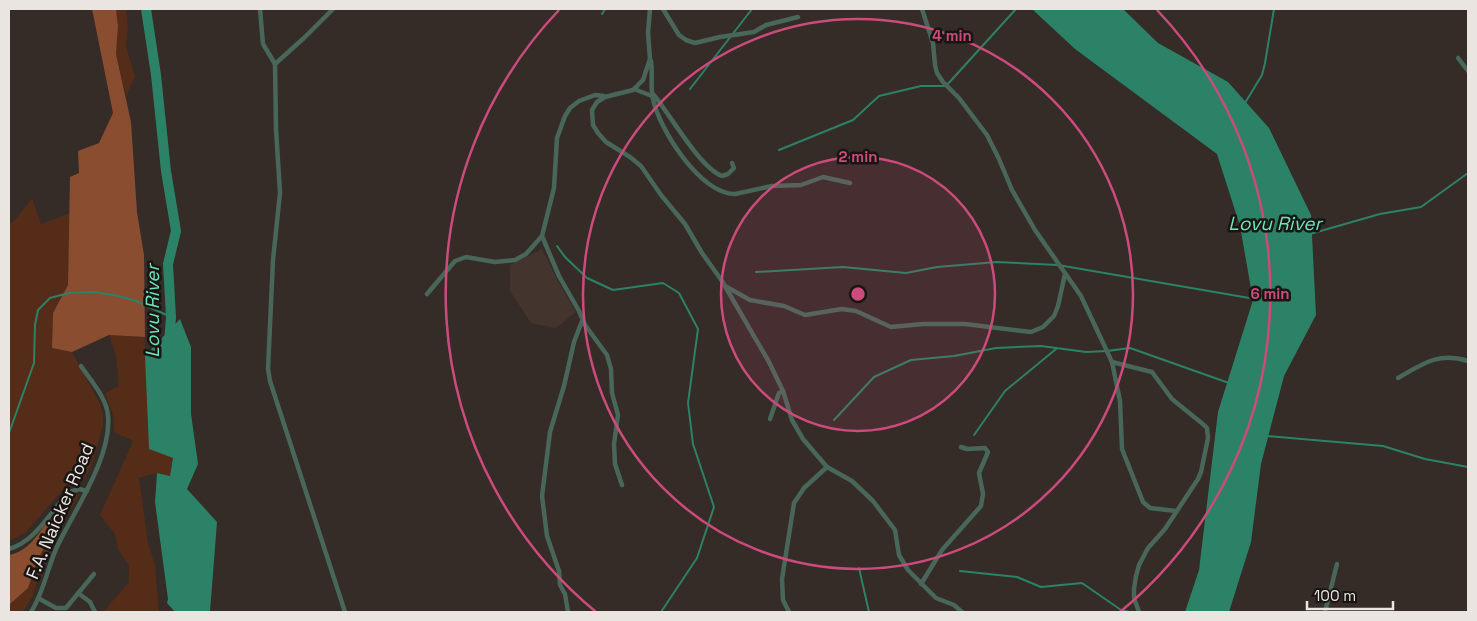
<svg xmlns="http://www.w3.org/2000/svg" width="1477" height="621" font-family="'Space Grotesk',sans-serif">
  <rect width="100%" height="100%" fill="#352b27"/>
  <path fill="#43352e" d="M542 249 560 285 576 312 556 328 531 323 510 291V265Z"/>
  <g fill="#542c18">
    <path d="M116 9H126L128 27 126 46 135 77 126 96 116 54 118 26Z"/>
    <path d="M32 198 41 224 70 213 68 285 53 313 52 348 72 352 99 402 103 413V425L93 461 87 475 81 481 68 484 25 533 9 541V225L16 219Z"/>
    <path d="M109 335 145 337 149 449 173 457 170 476 157 473 139 478 148 543 155 565 159 612H103L129 582V566L118 549 115 534 100 515 133 441 114 432 113 415 105 393 119 386 116 356Z"/>
    <path d="M75 491 77 492 78 497 63 522 44 561 32 597 23 612H9V605L28 588 36 563 56 523 47 522 69 495Z"/>
  </g>
  <g fill="#8a4d2f">
    <path d="M92 9H116L118 26 116 54 131 122 137 212 144 255 145 337 109 335 72 352 52 348 53 313 68 285 70 177 79 173 78 151 99 143 113 113Z"/>
    <path d="M47 522H56L37 562 28 588 9 605V555C27 552 37 536 47 522Z"/>
  </g>
  <g fill="#2c8266">
    <path d="M1032 9H1123L1158 43 1228 82 1269 128 1311 215 1316 315 1284 376 1261 464 1251 542 1229 612H1185L1199 570 1218 412 1253 300 1240 226 1217 154 1075 49Z"/>
    <path d="M180 319 191 347V414L198 464 187 489 217 522 210 612H175L167 603 168 599 155 502 157 473 170 476 173 458 149 449 145 356Z"/>
  </g>
  <g fill="none" stroke-linecap="round" stroke-linejoin="round">
    <g stroke="#2c8266" stroke-width="2">
      <path d="M602 14 605 9"/>
      <path d="M690 89 752 9"/>
      <path d="M1245 103 1262 75 1265 63 1274 9"/>
      <path d="M779 150 853 120 879 96 921 86H946L1016 9"/>
      <path d="M1310 234 1380 214 1421 207 1468 173"/>
      <path d="M557 246 565 257 587 278 613 290 663 283 679 293 698 329 688 403 693 444 714 507 697 558 661 612"/>
      <path d="M756 272 843 267 906 273 937 267 997 262 1058 265 1255 299"/>
      <path d="M834 420 874 377 911 360 954 356 996 348 1041 346 1086 352 1107 351 1130 348 1229 383"/>
      <path d="M9 433 34 363 35 325 38 310 50 298 69 293 94 292 119 296 136 301 171 317"/>
      <path d="M974 435 1005 391 1056 349"/>
      <path d="M1266 436 1383 446 1425 459 1468 467"/>
      <path d="M859 568 869 612"/>
      <path d="M960 571 1017 577 1041 587 1082 583 1121 610 1129 612"/>
    </g>
    <path stroke="#2c8266" stroke-width="10" d="M146 9 156 75 166 171 176 231 168 264 171 317 169 343"/>
    <g stroke="#48675a" stroke-width="4.5">
      <path d="M260 9 263 44 275 64 276 129 280 193 273 260 268 369 270 381 345 612"/>
      <path d="M650 9 648 33 650 59 643 80 633 90 605 97 597 102 592 110 593 125 598 133 606 142 630 157 641 166 661 195 685 224 702 253 722 281 769 362 783 391 792 420 803 439 827 467 852 481 873 501 895 530 899 555 908 570 936 598 954 605 962 612"/>
      <path d="M663 9 679 35 686 40 695 43 720 37 754 32 766 25 798 17"/>
      <path d="M922 9 933 43 935 65 937 73 943 82 959 98 987 135 999 159 1012 190 1035 230 1081 296 1112 362 1152 372 1172 399 1204 425 1207 428 1208 438 1201 472 1198 479 1165 529 1148 548 1139 565 1136 576 1134 589V598L1139 612"/>
      <path d="M1458 58 1468 71"/>
      <path d="M651 61C653 74 650 87 653 99 659 129 701 195 735 194L772 186 801 185 823 177 850 183"/>
      <path d="M275 64 304 38 333 9"/>
      <path d="M634 89 652 96"/>
      <path d="M653 94C670 114 699 167 722 176L728 174 734 168 732 163"/>
      <path d="M604 96 595 95 579 101 570 108 565 116 557 138 554 188 542 236 559 276 579 311 585 325 607 355 611 369 612 393 618 415 614 444 615 464 622 485"/>
      <path d="M725 286 750 300 784 306 805 315 842 309 856 311 891 327 923 324H965L1031 332 1043 327 1054 316 1058 306 1065 274"/>
      <path d="M427 294 455 261 466 257 495 262 515 260 526 254 542 236"/>
      <path d="M1112 362 1120 401 1122 449 1143 502 1150 508 1176 511"/>
      <path d="M1398 378C1424 363 1438 352 1468 361"/>
      <path d="M770 419 779 393 783 391"/>
      <path d="M9 549C37 541 50 511 70 492L79 489 87 491"/>
      <path d="M921 584 942 550 981 506 983 494 979 473 988 452 985 448 967 449 961 447"/>
      <path d="M78 593 90 602 95 612"/>
      <path d="M38 598 56 608H66L94 574"/>
      <path d="M31 612C43 594 47 570 56 549 73 512 112 458 108 416 107 398 91 381 81 366"/>
      <path d="M568 612 565 594 560 585 559 571 547 536 542 496 550 432 564 386 574 342 582 321"/>
      <path d="M789 612 783 600 782 579 794 503 804 488 827 467"/>
      <path d="M1325 612 1337 564"/>
    </g>
  </g>
  <circle cx="858" cy="294" r="137" fill="#cc4b7d" fill-opacity=".12"/>
  <g fill="none" stroke="#cc4b7d" stroke-width="2.5">
    <circle cx="858" cy="294" r="137"/>
    <circle cx="858" cy="294" r="275"/>
    <path d="M596 612A412 412 0 0 1 559 10M1157 10A412 412 0 0 1 1120 612"/>
  </g>
  <g text-anchor="middle" stroke-width="5" stroke-linejoin="round" paint-order="stroke">
    <g font-size="18" fill="#ebe5e2" stroke="#191513">
      <text transform="translate(60 511) rotate(-67)" y="6">F.A. Naicker Road</text>
    </g>
    <g font-size="19" font-style="italic" fill="#6fe5bb" stroke="#191513">
      <text x="1275" y="230">Lovu River</text>
      <text transform="translate(152 311) rotate(-90)" y="7">Lovu River</text>
    </g>
  </g>
  <circle cx="858" cy="294" r="8" fill="#cc4b7d" stroke="#191513" stroke-width="2.5"/>
  <g font-size="15" text-anchor="middle" font-weight="bold" fill="#cc4b7d" stroke="#191513" stroke-width="5" stroke-linejoin="round" paint-order="stroke">
    <text x="952" y="41">4 min</text>
    <text x="858" y="162">2 min</text>
    <text x="1270" y="299">6 min</text>
  </g>
  <rect width="1477" height="621" fill="none" stroke="#ebe5e2" stroke-width="20"/>
  <path d="M1307 601v8h86v-8" fill="none" stroke="#ebe5e2" stroke-width="2.5"/>
  <text x="1314" y="601" font-size="15" fill="#ebe5e2" stroke="#191513" stroke-width="4" paint-order="stroke">100 m</text>
</svg>
